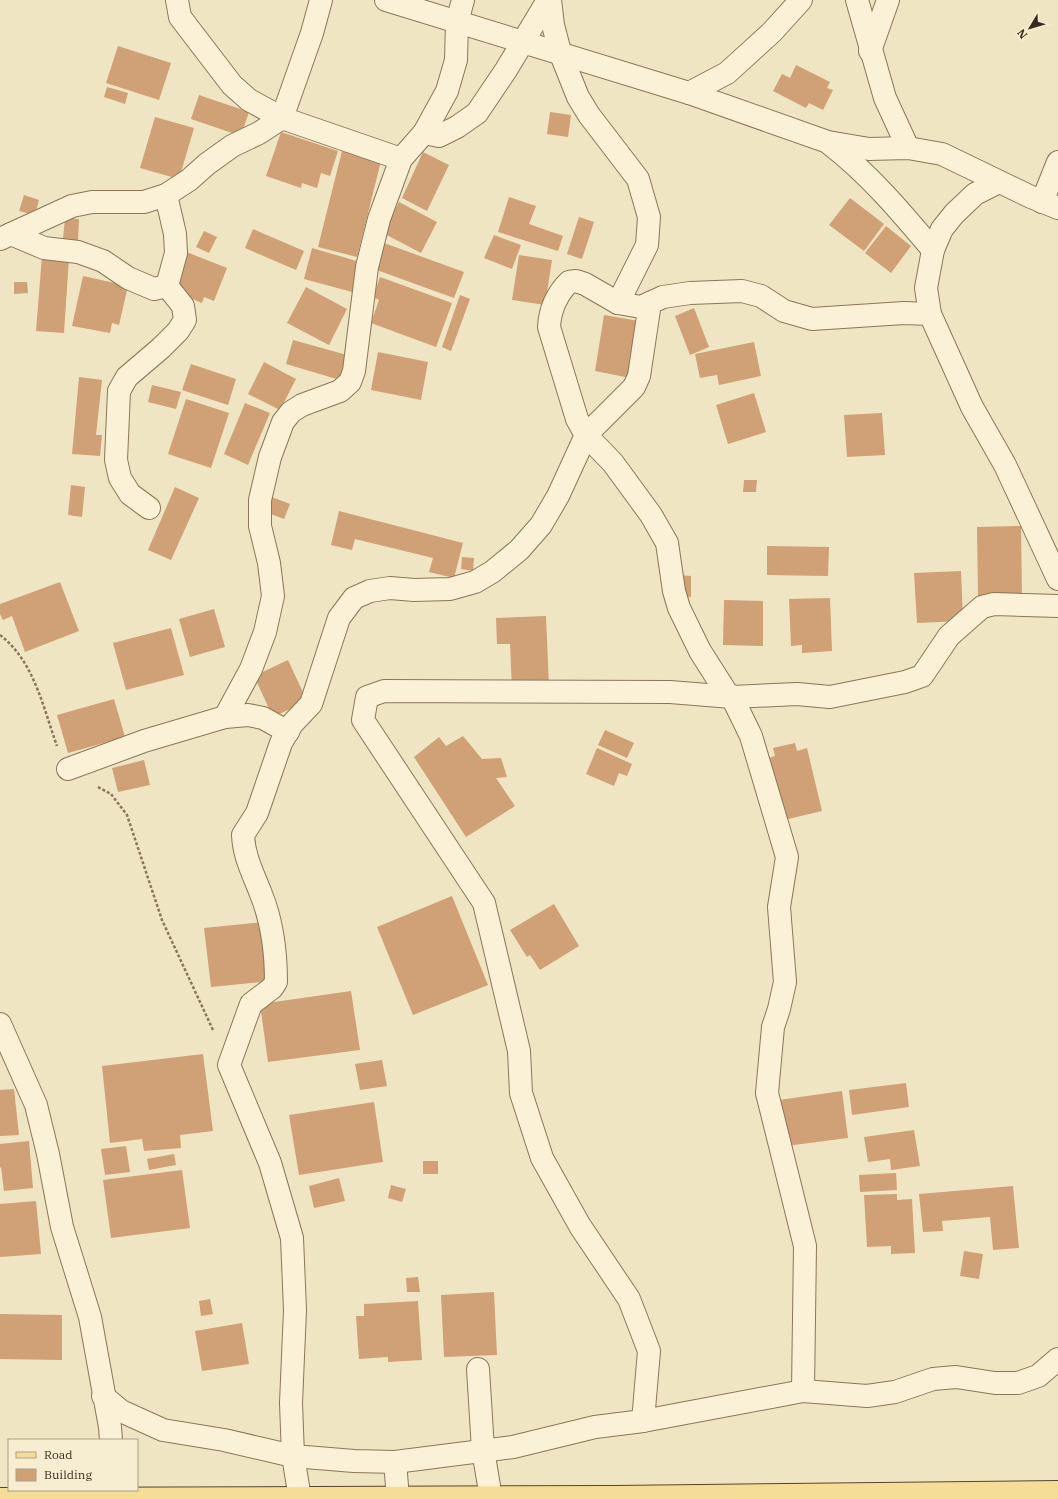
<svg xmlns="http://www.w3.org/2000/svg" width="1058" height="1499" font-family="'IBM Plex Serif',serif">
  <rect width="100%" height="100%" fill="#f0e5c2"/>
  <g fill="#d0a076">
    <path d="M118 46 171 63 159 100 106 83Z"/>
    <path d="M796 65 830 82 827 88 833 90 823 110 809 103 806 108 773 91 782 74 790 78Z"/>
    <path d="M107 87 128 93 125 104 104 97Z"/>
    <path d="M199 95 249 112 241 136 191 119Z"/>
    <path d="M550 112 571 115 568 137 547 134Z"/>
    <path d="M155 117 194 128 179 179 140 168Z"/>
    <path d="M281 132 338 151 330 176 321 173 317 188 302 183 301 188 266 176Z"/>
    <path d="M342 151 381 161 357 257 318 247Z"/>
    <path d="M423 152 449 165 427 211 402 198Z"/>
    <path d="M24 195 39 200 35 215 19 211Z"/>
    <path d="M509 197 536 206 529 224 563 236 558 251 498 232Z"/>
    <path d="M850 198 884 224 864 251 829 225Z"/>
    <path d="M399 202 437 222 421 253 383 233Z"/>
    <path d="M579 217 594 222 582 259 567 254Z"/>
    <path d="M65 218 79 219 78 241 63 239Z"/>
    <path d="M886 226 911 246 891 273 865 253Z"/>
    <path d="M253 229 304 251 296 270 245 248Z"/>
    <path d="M204 231 217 237 209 253 196 247Z"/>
    <path d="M494 235 521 245 512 269 484 258Z"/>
    <path d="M384 243 464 272 454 298 374 269Z"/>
    <path d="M312 248 360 262 352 292 304 279Z"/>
    <path d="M184 251 227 268 214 301 204 297 202 303 183 295 185 289 171 284Z"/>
    <path d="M519 255 552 260 545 305 512 300Z"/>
    <path d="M42 256 69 258 64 333 36 331Z"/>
    <path d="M83 276 128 286 119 325 112 323 110 333 72 326Z"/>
    <path d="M380 277 452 303 436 347 371 323 379 300 373 297Z"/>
    <path d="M14 282H27L28 293 14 294Z"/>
    <path d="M306 287 347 309 329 345 287 323Z"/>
    <path d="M460 295 470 299 451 351 442 347Z"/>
    <path d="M694 308 709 347 690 355 675 316Z"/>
    <path d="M604 315 639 321 630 378 595 371Z"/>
    <path d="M293 340 347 355 340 380 286 364Z"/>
    <path d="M754 342 761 376 719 385 717 375 700 378 695 354Z"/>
    <path d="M378 352 428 362 421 400 371 390Z"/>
    <path d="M264 362 296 379 280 410 248 394Z"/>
    <path d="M191 364 236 379 228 405 182 390Z"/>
    <path d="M79 377 102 380 96 435H102L100 456 72 454Z"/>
    <path d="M152 385 181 392 176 409 148 402Z"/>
    <path d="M754 393 766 432 728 444 716 405Z"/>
    <path d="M186 399 229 413 211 468 168 454Z"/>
    <path d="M245 403 270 413 248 465 224 454Z"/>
    <path d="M882 413 885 455 847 457 844 415Z"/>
    <path d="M744 480H757L756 492H743Z"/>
    <path d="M71 485 85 487 82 517 68 515Z"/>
    <path d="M175 487 199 498 171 560 148 550Z"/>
    <path d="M269 496 290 504 284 519 263 511Z"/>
    <path d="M339 511 463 543 454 578 429 572 433 558 355 539 352 550 331 545Z"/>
    <path d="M1021 526 1022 598H978L977 527Z"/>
    <path d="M767 546 829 547 828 576 767 575Z"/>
    <path d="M462 557 474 558 473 571 461 569Z"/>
    <path d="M961 571 963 621 917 623 914 573Z"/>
    <path d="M679 575 691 576V597L679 596Z"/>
    <path d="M60 582 79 631 25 652 12 616 3 620 0 614V604Z"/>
    <path d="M830 598 832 651 802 653V645L791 646 789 599Z"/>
    <path d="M724 600 763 601V646L723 645Z"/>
    <path d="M214 609 225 647 190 657 179 619Z"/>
    <path d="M546 616 549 687 512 689 510 644H497L496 618Z"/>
    <path d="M171 628 184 675 126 690 113 643Z"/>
    <path d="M288 660 307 701 273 717 254 676Z"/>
    <path d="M114 699 125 737 68 753 57 715Z"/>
    <path d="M605 730 634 743 627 758 598 745Z"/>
    <path d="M463 736 482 759 501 758 507 777 496 778 515 806 466 837 414 757 439 737 446 746Z"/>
    <path d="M795 743 797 751 807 748 822 811 784 820 769 758 775 756 773 748Z"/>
    <path d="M597 748 632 764 627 776 619 773 614 786 586 774Z"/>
    <path d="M144 760 150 785 118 792 112 768Z"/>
    <path d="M452 896 488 985 413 1015 377 927Z"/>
    <path d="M554 904 579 946 540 970 530 955 527 957 510 930Z"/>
    <path d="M264 922 271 981 211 987 204 928Z"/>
    <path d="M351 991 360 1050 268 1062 260 1004Z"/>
    <path d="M203 1054 213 1131 180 1135 181 1148 144 1151 142 1139 110 1143 102 1066Z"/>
    <path d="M382 1060 387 1086 360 1090 355 1064Z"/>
    <path d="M906 1083 909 1107 852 1115 849 1090Z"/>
    <path d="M14 1089 19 1135 0 1136V1090Z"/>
    <path d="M842 1091 848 1138 786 1146 779 1100Z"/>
    <path d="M374 1102 383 1162 299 1175 289 1115Z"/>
    <path d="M914 1130 920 1166 891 1170 890 1159 868 1162 864 1137Z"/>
    <path d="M29 1141 33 1188 4 1191 1 1167 0 1168V1144Z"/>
    <path d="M126 1146 130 1172 105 1175 101 1149Z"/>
    <path d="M174 1154 176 1165 149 1170 147 1159Z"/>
    <rect x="423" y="1161" width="15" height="13"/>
    <path d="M182 1170 190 1228 111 1238 103 1180Z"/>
    <path d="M896 1173 897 1190 860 1192 859 1175Z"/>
    <path d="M339 1178 345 1201 314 1208 309 1186Z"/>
    <path d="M391 1185 406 1189 402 1202 388 1198Z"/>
    <path d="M1013 1186 1019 1248 993 1250 990 1217 942 1221 943 1231 923 1232 919 1194Z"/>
    <path d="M897 1194V1200L912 1199 915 1253 891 1254V1246L867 1247 864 1195Z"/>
    <path d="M36 1201 41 1254 0 1257V1204Z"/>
    <path d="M964 1251 983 1254 979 1279 960 1276Z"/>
    <path d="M418 1277 420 1292H407L406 1278Z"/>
    <path d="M494 1292 497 1355 444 1357 441 1295Z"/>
    <path d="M210 1299 213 1314 201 1316 199 1301Z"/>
    <path d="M418 1301 422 1360 388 1362V1357L359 1359 356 1316H364V1304Z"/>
    <path d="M0 1314 62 1315V1360L0 1359Z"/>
    <path d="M242 1323 249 1364 202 1371 195 1331Z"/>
  </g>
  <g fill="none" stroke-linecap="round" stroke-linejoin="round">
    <g stroke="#8b7658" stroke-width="24">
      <g id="minor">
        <path d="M177 0 180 17 232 85 249 100 282 118 401 159"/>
        <path d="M386 0 689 93 828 142 869 149 908 148 942 154 1031 197 1058 208"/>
        <path d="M550 0 553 25 560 52 578 97 589 115 638 179 649 217 647 245 618 303"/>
        <path d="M857 0 885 98 908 148"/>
        <path d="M870 51 888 0"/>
        <path d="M689 93 727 73 772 32 801 0"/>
        <path d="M424 133 439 136 457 127 477 113 506 70 548 0"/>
        <path d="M830 144C869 174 901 212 933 250"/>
        <path d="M999 182 975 194 954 214 942 229 933 250 926 288 930 314 972 407 1005 465 1058 579"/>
        <path d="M1042 202 1058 162"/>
        <path d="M11 234 44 248 78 252 103 261 128 278 154 289 167 286"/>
        <path d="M0 239 72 206 92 202H144L166 195 189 180 207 164 232 146 259 133 282 118 312 33 321 0"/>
        <path d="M149 508 130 494 120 478 116 460 119 391 127 377 161 348 178 331 185 320 183 306 167 286 176 253 175 234 166 195"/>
        <path d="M225 717 251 669 265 632 273 596 269 563 260 526V500L270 457 283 422 291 412 302 405 340 391 350 382 354 371 367 267 379 219 401 159 424 133 447 91 456 60 457 22 463 0"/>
        <path d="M68 769 144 741 225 717 248 715 263 718 288 732"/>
        <path d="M0 1024 36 1105 48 1154 62 1227 90 1317 110 1427 111 1440"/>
        <path d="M478 1369 483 1450 491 1498"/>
        <path d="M803 1391 805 1246 767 1093 773 1027 779 1009 785 982 779 907 787 857 751 736 732 697 726 692 700 651 679 608 674 591 667 543 651 515 613 463 586 435 577 419 549 327C550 309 556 295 569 282L576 281 585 284 618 303 641 307 663 297 690 293 742 291 761 296 784 311 812 319 904 313 930 314"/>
        <path d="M103 1396 121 1411 163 1430 224 1440 293 1456 354 1461 395 1462 513 1447 595 1427 643 1421 803 1391 867 1396 895 1392 933 1379 956 1377 995 1383H1018L1038 1376 1058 1359"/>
        <path d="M643 1421 649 1351 629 1299 580 1226 542 1158 521 1093 519 1051 484 903 363 720 367 697 384 691 670 692 732 697 797 694 830 697 905 682 922 676 949 636 982 607 994 604 1058 606"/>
        <path d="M395 1462 398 1498"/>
        <path d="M300 1498 293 1456 291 1403 295 1310 292 1238 270 1163 229 1065 251 1004 272 988 276 982C276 953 272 921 261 894 253 873 244 857 243 835L257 813 281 743 292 724 311 704 339 618 354 598 370 591 390 588 414 590 450 589 475 582 492 572 519 550 541 525 558 496 586 435 634 387 639 376 650 303"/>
      </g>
    </g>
    <g stroke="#58432d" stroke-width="24">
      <path id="major" d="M0 1499 614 1497 1058 1492"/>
    </g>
    <g stroke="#8b7658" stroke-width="2.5" stroke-dasharray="3 2" stroke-linecap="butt">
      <path d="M0 635C34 661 43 707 57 746"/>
      <path d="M98 787 111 794 127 815 162 920 213 1030"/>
    </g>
    <use href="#minor" stroke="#faf1d6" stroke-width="22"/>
    <use href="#major" stroke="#f5dd98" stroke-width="22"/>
  </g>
  <rect x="8" y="1439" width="130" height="52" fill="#f7eed2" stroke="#aba08a"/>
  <rect x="16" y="1452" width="20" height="6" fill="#f5dd98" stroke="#aba08a"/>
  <text x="44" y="1459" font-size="12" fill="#3a2c1d">Road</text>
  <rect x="16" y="1469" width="20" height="12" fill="#d0a076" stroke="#aba08a"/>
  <text x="44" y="1479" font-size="12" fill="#3a2c1d">Building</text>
  <g transform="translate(1030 28) rotate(232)" stroke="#f7eed2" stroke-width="3" paint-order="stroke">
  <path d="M0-3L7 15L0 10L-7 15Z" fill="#3a2c1d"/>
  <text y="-6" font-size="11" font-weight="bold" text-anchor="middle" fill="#3a2c1d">N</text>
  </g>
</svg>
